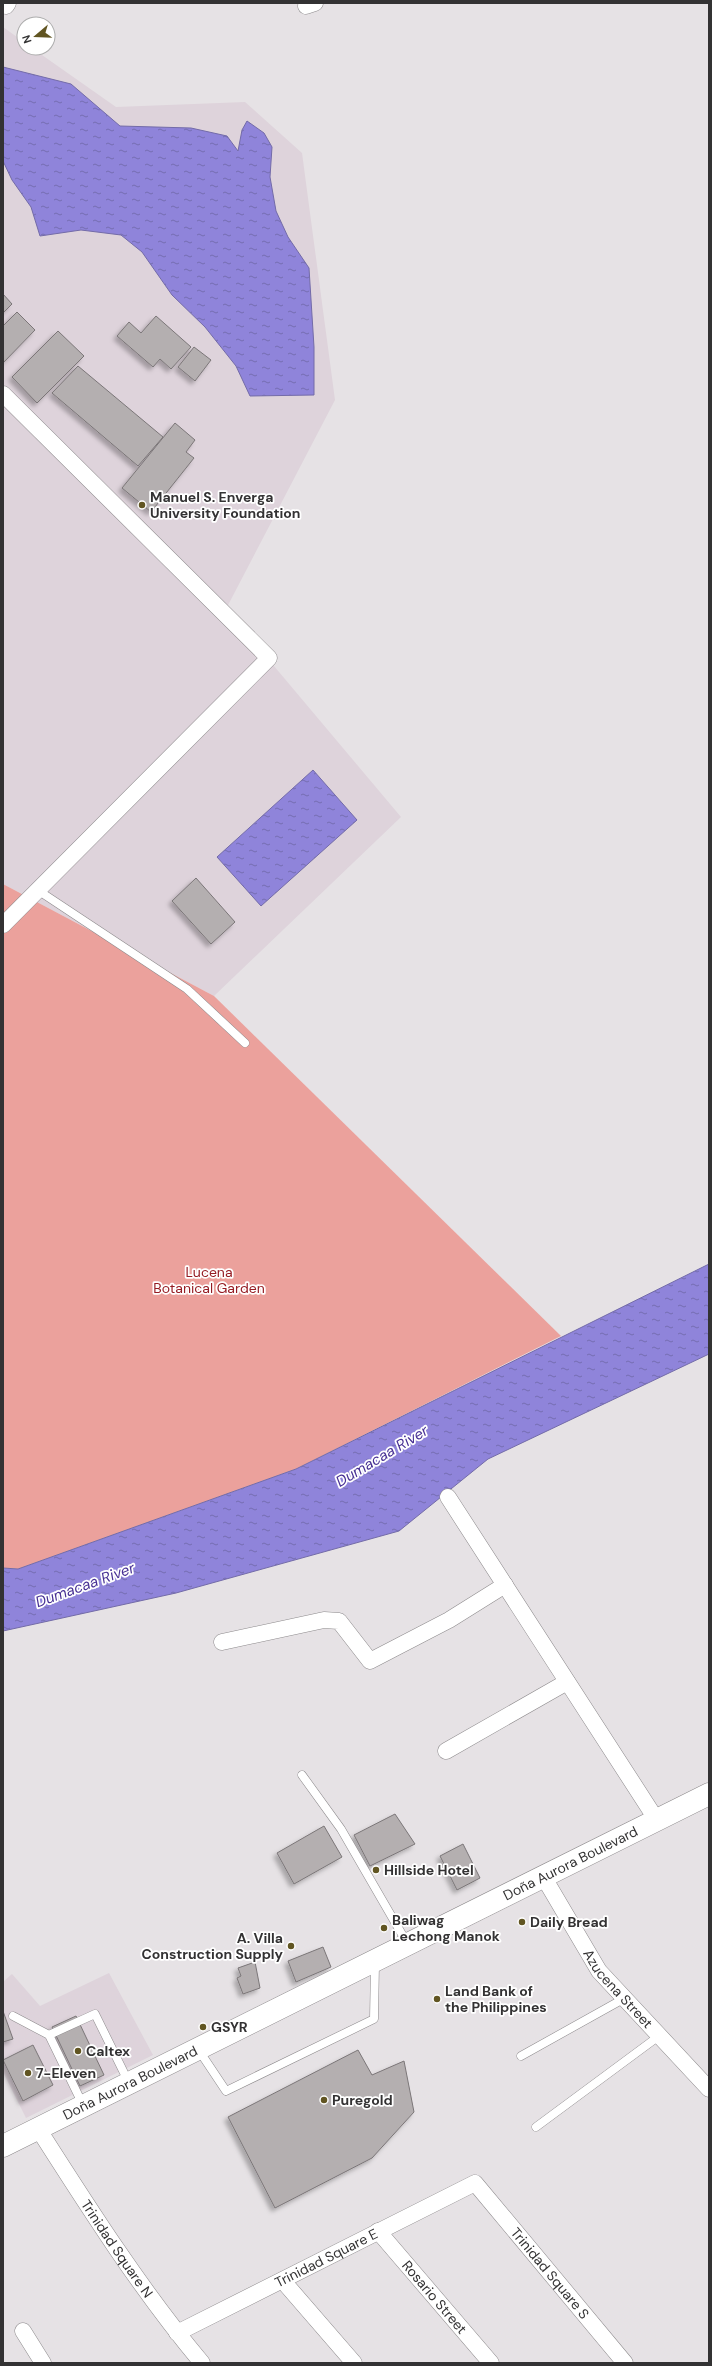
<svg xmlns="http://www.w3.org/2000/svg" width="712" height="2366" font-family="'DM Sans',sans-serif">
  <defs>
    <pattern id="water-ripples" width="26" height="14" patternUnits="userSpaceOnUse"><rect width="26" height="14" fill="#8f84da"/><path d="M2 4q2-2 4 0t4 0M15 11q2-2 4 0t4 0" fill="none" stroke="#756db1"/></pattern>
    <filter id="shadow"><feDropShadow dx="-3.5" dy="3.5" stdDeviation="2" flood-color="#0004"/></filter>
  </defs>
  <rect width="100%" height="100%" fill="#e6e2e5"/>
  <g fill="#ded3db">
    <path d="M3 27 24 42V48H32L116 107 245 102 302 153 335 400 226 609 401 817 214 996 3 884Z"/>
    <path d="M109 1973 153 2055 26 2118 3 2072V1982L12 1974 40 2006Z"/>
  </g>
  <path fill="#eba19c" d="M3 884 214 996 561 1336 296 1469 18 1569 3 1568Z"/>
  <g fill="url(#water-ripples)" stroke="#736ba8">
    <path d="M3 67 71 84 120 126 191 128 227 136 238 151 242 130 247 121 264 133 272 147 270 177 276 211 288 237 309 268 314 347V395L250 396 236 366 205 327 172 295 142 252 121 235 81 230 40 236 31 207 12 180 3 161Z"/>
    <path d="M313 770 357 820 261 906 217 857Z"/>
    <path d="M709 1264V1354L488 1459 399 1531 176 1593 3 1631V1568L18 1569 296 1469Z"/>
  </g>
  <g fill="#b4afb0" stroke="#7b7678" filter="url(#shadow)">
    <path d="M3 294 12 304 3 313Z"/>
    <path d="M17 312 35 330 3 363V326Z"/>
    <path d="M156 316 191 347 171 369 160 359 153 367 117 336 129 322 141 333Z"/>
    <path d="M58 331 84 356 37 403 12 377Z"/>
    <path d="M194 347 211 360 195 381 178 367Z"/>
    <path d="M78 366 163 437 138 466 52 393Z"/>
    <path d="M175 423 195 440 186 452 194 458 151 512 122 488Z"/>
    <path d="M196 878 235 922 211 944 172 901Z"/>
    <path d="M395 1814 415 1844 370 1866 354 1835Z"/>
    <path d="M324 1826 342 1857 294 1884 277 1853Z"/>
    <path d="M463 1844 480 1878 457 1890 440 1856Z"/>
    <path d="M323 1947 331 1967 296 1982 288 1961Z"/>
    <path d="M255 1962 260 1988 243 1994 237 1978 241 1976 238 1968Z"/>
    <path d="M3 2011 13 2039 3 2042Z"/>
    <path d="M76 2016 104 2075 80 2086 52 2027Z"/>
    <path d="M33 2045 53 2085 23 2101 3 2060Z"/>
    <path d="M358 2050 372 2075 404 2061 414 2112 372 2158 275 2208 228 2117Z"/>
  </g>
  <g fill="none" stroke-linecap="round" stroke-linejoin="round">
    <g stroke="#8d8a8c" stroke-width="9">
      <g id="service">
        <path d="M39 891 187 989 245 1043"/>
        <path d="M302 1775 341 1829 407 1943"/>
        <path d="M13 2016 49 2035 83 2105"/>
        <path d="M49 2035 95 2014 129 2083"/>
        <path d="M198 2049 226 2091 374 2019 375 1963"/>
        <path d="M521 2056 625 1998"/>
        <path d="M536 2127 659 2036"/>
      </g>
    </g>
    <g stroke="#8d8a8c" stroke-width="17">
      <g id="minor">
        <path d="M6 6 8 3"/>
        <path d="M306 6 315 3"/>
        <path d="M3 394 269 658 3 925"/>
        <path d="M448 1497 656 1819"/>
        <path d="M222 1642 324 1620 339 1621 370 1661 449 1620 505 1585"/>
        <path d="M446 1751 567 1682"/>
        <path id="s1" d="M543 1876 599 1971 709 2089"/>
        <path id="s2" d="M39 2130C90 2210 141 2290 202 2363"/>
        <path id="s3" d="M378 2231 491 2363"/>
        <path d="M283 2281 354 2363"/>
        <path d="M23 2331 43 2363"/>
        <path id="s4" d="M177 2333 475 2183 625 2363"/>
      </g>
    </g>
    <g stroke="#8d8a8c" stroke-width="23">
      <g id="primary">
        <path id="s5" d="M3 2146 709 1794"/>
      </g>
    </g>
    <use href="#service" stroke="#fff" stroke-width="8"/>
    <use href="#minor" stroke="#fff" stroke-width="16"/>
    <use href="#primary" stroke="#fff" stroke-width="22"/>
  </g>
  <g fill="#615522" stroke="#fff" stroke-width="1.5">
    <circle cx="142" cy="505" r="4"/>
    <circle cx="376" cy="1870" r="4"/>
    <circle cx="522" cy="1922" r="4"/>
    <circle cx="384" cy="1928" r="4"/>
    <circle cx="291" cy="1946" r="4"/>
    <circle cx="437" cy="1999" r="4"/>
    <circle cx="203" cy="2027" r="4"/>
    <circle cx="78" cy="2051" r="4"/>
    <circle cx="28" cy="2073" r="4"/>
    <circle cx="324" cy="2100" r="4"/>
  </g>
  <g text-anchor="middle" stroke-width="3.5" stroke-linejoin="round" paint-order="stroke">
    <g font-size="14" font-weight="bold" fill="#333233" stroke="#fff" text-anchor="start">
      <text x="150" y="502">Manuel S. Enverga<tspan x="150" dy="16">University Foundation</tspan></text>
      <text x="384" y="1875">Hillside Hotel</text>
      <text x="392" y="1925">Baliwag<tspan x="392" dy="16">Lechong Manok</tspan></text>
      <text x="530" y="1927">Daily Bread</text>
      <text x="283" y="1943" text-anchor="end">A. Villa<tspan x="283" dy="16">Construction Supply</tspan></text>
      <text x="445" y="1996">Land Bank of<tspan x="445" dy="16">the Philippines</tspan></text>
      <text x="211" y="2032">GSYR</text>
      <text x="86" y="2056">Caltex</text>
      <text x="36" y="2078">7-Eleven</text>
      <text x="332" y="2105">Puregold</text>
    </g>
    <g font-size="14" fill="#951c23" stroke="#fff">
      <text x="209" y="1277">Lucena<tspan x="209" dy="16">Botanical Garden</tspan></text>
    </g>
    <g font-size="14" fill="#333233" stroke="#fff">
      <text dy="5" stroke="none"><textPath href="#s5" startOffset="634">Doña Aurora Boulevard</textPath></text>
      <text dy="5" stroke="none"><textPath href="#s1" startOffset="136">Azucena Street</textPath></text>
      <text dy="5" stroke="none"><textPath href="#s5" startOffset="142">Doña Aurora Boulevard</textPath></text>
      <text dy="5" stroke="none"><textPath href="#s2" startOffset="142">Trinidad Square N</textPath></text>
      <text dy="5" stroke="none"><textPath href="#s4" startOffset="167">Trinidad Square E</textPath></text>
      <text dy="5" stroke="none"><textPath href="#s4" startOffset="451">Trinidad Square S</textPath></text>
      <text dy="5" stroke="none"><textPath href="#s3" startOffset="87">Rosario Street</textPath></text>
    </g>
    <g font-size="15" font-style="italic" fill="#473094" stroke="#fff">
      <text transform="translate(382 1456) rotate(-31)" y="5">Dumacaa River</text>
      <text transform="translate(85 1585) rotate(-20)" y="5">Dumacaa River</text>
    </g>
  </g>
  <rect width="712" height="2366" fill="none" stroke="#333233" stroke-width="8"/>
  <g transform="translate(36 36) rotate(251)"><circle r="19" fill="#ffffff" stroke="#adadad"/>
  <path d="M0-3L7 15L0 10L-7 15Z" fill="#615522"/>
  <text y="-6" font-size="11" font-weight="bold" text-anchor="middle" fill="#333233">N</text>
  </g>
</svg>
